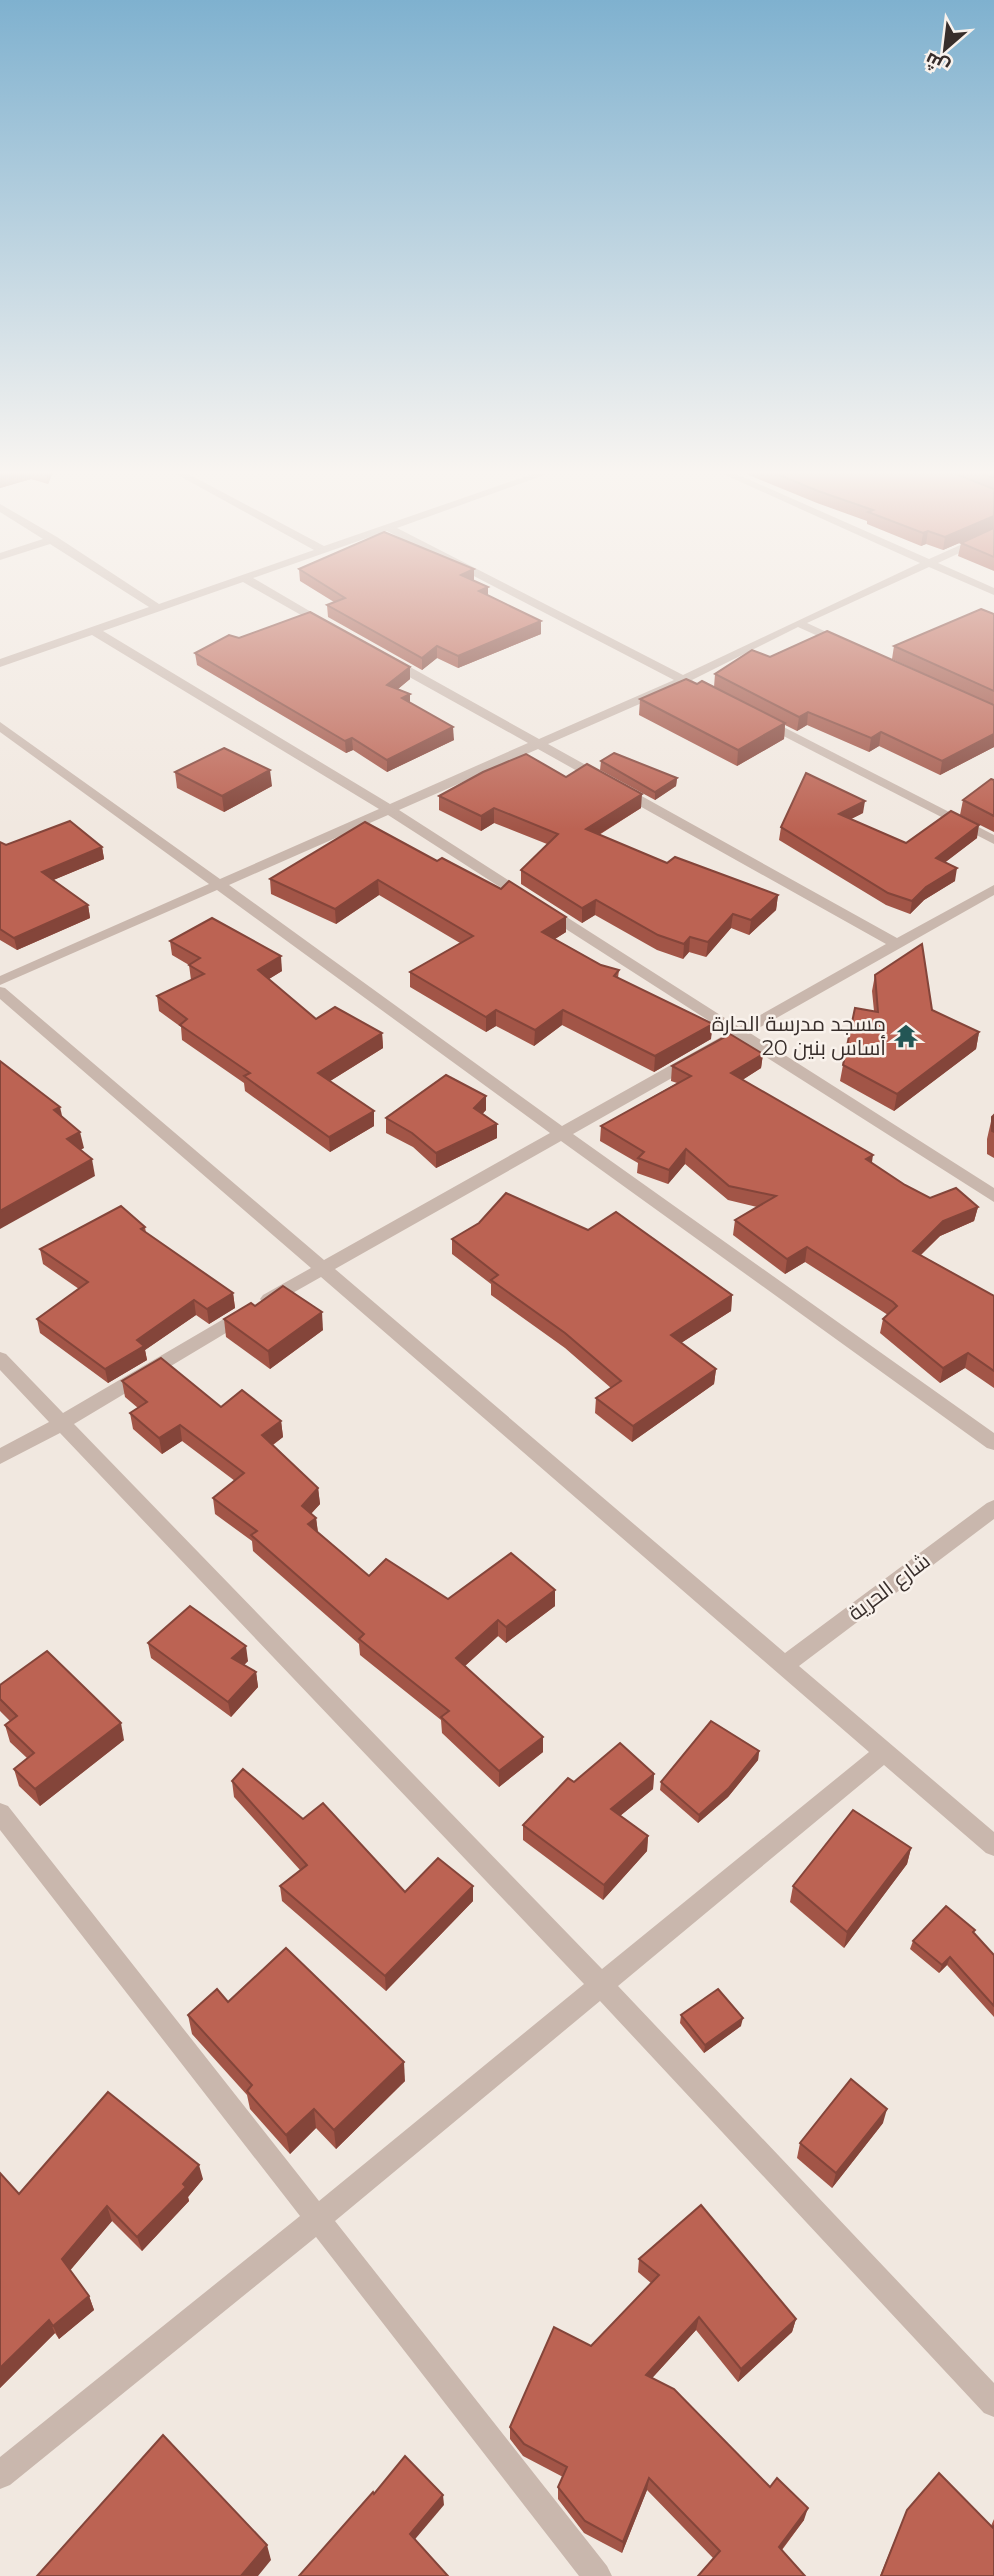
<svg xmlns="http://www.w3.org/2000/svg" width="994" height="2576" font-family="Montserrat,Cairo,sans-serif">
  <rect width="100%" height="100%" fill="#f1e8e0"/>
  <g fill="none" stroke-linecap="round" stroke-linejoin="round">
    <g fill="#c9b7ad" fill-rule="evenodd">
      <path d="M167 469H179L324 546 547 469H561L397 528 683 675 920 563 712 469H725L929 559 994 530V537L938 563 994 588V595L929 567 807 623 846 641V645H838L798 627 692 680 695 683 693 686 683 685 548 744 897 938 994 885V895L750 1033 994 1188V1202L739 1040 573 1134 994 1433V1450L987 1448 561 1141 335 1269 785 1653 987 1503 994 1500V1519L799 1666 994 1832V1856L986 1853 884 1765 618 1986 994 2383V2417L984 2413 600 2001 335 2221 607 2566 612 2576H579L316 2237 10 2485 0 2489V2457L300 2216 0 1830V1803L8 1806 319 2201 584 1984 60 1433 0 1464V1448L49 1422 0 1370V1352L6 1354 63 1413 239 1310H251L254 1314 251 1318 74 1424 602 1969 869 1752 321 1277 275 1303H263L260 1299 263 1295 311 1268 0 999V987L5 988 324 1260 550 1133 217 890 0 985V976L209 884 0 732V722L220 879 379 809 92 635 0 667V659L149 607 50 544 0 560V553L43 539 0 512V504L57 537 159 604 314 550ZM387 531 674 680 539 739 394 658H386V664L528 743 390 804 103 631 243 582 322 627H330V623L253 578ZM538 749 886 944 739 1027 554 909H544V915L728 1033 562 1126 229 885 388 815 520 900H530V894L399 810Z"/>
      <path d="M764 717 994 835V844L760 724 758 721Z"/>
    </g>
  </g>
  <g fill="#a25547">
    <path d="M0 469H53V472L48 484 31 479 0 488Z"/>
    <path d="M734 469H994V528L943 550 926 544 921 546 867 524V521L817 503Z"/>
    <path d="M994 528V571L958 556 961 543Z"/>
    <path d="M299 569H474V581L488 595 541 621V634L458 668 437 658 422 670 328 617 327 605 334 602 300 581Z"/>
    <path d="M994 614V747L940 775 879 746 869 752 807 725 797 731 785 725 784 739 737 766 639 715 640 699 697 684 714 687 715 674 770 657 944 683 892 659 894 646Z"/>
    <path d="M239 638 410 667V679L398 689 410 703 454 740 387 772 353 750 346 753 197 665 195 653Z"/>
    <path d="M601 761 677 778 676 786 655 800 600 770Z"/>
    <path d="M175 772 272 786 224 812 177 788Z"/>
    <path d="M566 777 641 808 599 835 667 863 778 895 776 910 749 935 731 928 706 957 689 952 683 959 657 950 595 915 582 923 521 884V870L547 844 494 823 481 831 439 810V796Z"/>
    <path d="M994 780V832L960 815 963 800Z"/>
    <path d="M863 813 851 819 906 843 977 838 945 862 955 881 924 900 910 914 886 905 779 840 781 827Z"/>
    <path d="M365 822 566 932 555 939 601 965 619 970 618 978 711 1039 654 1072 562 1025 534 1046 496 1026 486 1032 410 987V972L460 943 379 895 336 924 271 894 270 879Z"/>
    <path d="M0 842 6 845 102 847 104 859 53 880 88 905 90 918 17 950 0 940Z"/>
    <path d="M170 941 282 971 269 979 316 1019 382 1033 383 1048 330 1081 374 1111V1126L330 1152 245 1091 244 1083 182 1040 181 1027 159 1011 157 996 191 980 189 965 172 955Z"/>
    <path d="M875 975 932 1010 979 1032 976 1049 894 1111 840 1081 843 1065 874 1011 872 991Z"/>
    <path d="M763 1054 761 1068 742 1080 905 1185 930 1198 978 1207 974 1221 940 1236 921 1255 994 1296V1388L965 1368 940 1383 880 1333 883 1319 888 1315 805 1262 785 1274 733 1235 735 1220 757 1207 728 1200 685 1164 668 1184 637 1173 638 1163 600 1141 601 1126 677 1083 671 1081 672 1066Z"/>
    <path d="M486 1110 482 1114 497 1138 436 1168 413 1147 386 1133V1118Z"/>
    <path d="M994 1115V1158L987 1154V1139L992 1117Z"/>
    <path d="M145 1227 146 1233 233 1293 235 1308 209 1324 196 1315 145 1350 147 1360 108 1383 40 1333 37 1319 79 1289 43 1264 40 1249Z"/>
    <path d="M452 1239 732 1295 731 1311 681 1343 716 1369 714 1384 632 1442 595 1413 596 1398 611 1388 565 1348 491 1295V1284L452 1254Z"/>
    <path d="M255 1306 323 1330 270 1369 226 1337 224 1319Z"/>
    <path d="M122 1381 221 1407 281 1421 283 1437 273 1445 318 1488 320 1504 311 1514 316 1518 318 1532 369 1576 448 1599 555 1590V1606L506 1643 498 1636 465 1666 543 1752 499 1787 442 1733 441 1720 360 1655 359 1644 253 1551 252 1541 215 1514 213 1498 235 1481 182 1441 162 1454 133 1429 130 1413 138 1408 125 1397Z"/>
    <path d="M148 1643 248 1661 244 1665 256 1672 258 1687 231 1717 151 1658Z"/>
    <path d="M0 1685 124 1740 40 1806 19 1786 14 1769 27 1758 10 1742 5 1725 10 1721 0 1711Z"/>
    <path d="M759 1751 758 1760 728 1797 698 1823 660 1790 661 1782Z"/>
    <path d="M654 1774 653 1789 620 1816 648 1836 647 1851 603 1900 523 1840V1825L574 1782Z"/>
    <path d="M232 1781 303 1819 405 1892 473 1886V1901L386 1991 282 1901 280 1886 300 1870 234 1797Z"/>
    <path d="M911 1848 907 1864 844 1948 790 1902 793 1886Z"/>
    <path d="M974 1934 994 1955V2017L947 1965 939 1973 910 1949 913 1941Z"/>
    <path d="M228 2002 405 2081 336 2149 316 2128 290 2154 250 2109 247 2095 192 2034 188 2015Z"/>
    <path d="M681 2015 741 2026 704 2053 680 2023Z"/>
    <path d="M883 2123 832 2188 797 2158 800 2143Z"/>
    <path d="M0 2173 19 2194 203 2179 188 2197 189 2201 142 2251 112 2221 70 2270 89 2296 94 2310 59 2339 55 2333 0 2388Z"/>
    <path d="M639 2259 796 2319 792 2332 738 2382 696 2330 652 2378 770 2487 804 2520 782 2550 714 2559 647 2490 622 2553 584 2533 558 2499V2487L563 2477 523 2456 510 2439V2427L591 2346 651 2283 638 2272Z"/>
    <path d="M907 2510 991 2526 994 2519V2576H880Z"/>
  </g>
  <g fill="#84453a">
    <path d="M23 469H30L31 479 0 488V475Z"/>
    <path d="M48 469H53V472L48 484 46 472Z"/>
    <path d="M994 516V528L943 550 945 537Z"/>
    <path d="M928 531 926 544 921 546 923 533Z"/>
    <path d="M474 569V581L461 575Z"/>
    <path d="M488 587V599L479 591Z"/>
    <path d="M541 621V634L458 668V656Z"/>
    <path d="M437 646V658L422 670V658Z"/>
    <path d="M410 667V679L388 697 387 685Z"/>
    <path d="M410 694V706L402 698Z"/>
    <path d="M808 712 807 725 797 731 799 717Z"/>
    <path d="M785 723 784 739 737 766 738 750Z"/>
    <path d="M453 727 454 740 387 772V760Z"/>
    <path d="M881 732 879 746 869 752 871 738Z"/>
    <path d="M994 734V747L940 775 942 761Z"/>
    <path d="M352 738 353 750 346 753 345 741Z"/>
    <path d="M270 770 272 786 224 812 222 796Z"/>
    <path d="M677 778 676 786 655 800V792Z"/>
    <path d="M642 794 641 808 585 843 586 829Z"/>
    <path d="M865 801 863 813 837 826 839 814Z"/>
    <path d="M494 808V823L481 831V816Z"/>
    <path d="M979 825 977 838 934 871 936 858Z"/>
    <path d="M102 847 104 859 44 884 42 872Z"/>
    <path d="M957 868 955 881 924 900 910 914 912 901 926 887Z"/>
    <path d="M378 880 379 895 336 924 335 909Z"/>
    <path d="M778 895 776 910 749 935 751 920Z"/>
    <path d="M596 900 595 915 582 923V908Z"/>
    <path d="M88 905 90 918 17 950 14 938Z"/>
    <path d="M733 914 731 928 706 957 708 942Z"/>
    <path d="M566 917V932L542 947V932Z"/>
    <path d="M690 937 689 952 683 959 684 944Z"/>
    <path d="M281 956 282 971 259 985 258 970Z"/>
    <path d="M496 1010V1026L486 1032V1017Z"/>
    <path d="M563 1010 562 1025 534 1046 535 1030Z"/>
    <path d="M713 1024 711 1039 654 1072 655 1056Z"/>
    <path d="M979 1032 976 1049 894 1111 897 1094Z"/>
    <path d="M382 1033 383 1048 319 1088 318 1073Z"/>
    <path d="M763 1054 761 1068 730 1088 731 1073Z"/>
    <path d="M486 1096V1110L474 1123V1108Z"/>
    <path d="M60 1107 64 1124 54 1110Z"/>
    <path d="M374 1111V1126L330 1152 329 1137Z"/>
    <path d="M497 1124V1138L436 1168V1153Z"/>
    <path d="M80 1132 84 1148 70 1156 67 1139Z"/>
    <path d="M686 1149 685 1164 668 1184 669 1170Z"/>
    <path d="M873 1155 871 1169 866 1159Z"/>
    <path d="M92 1159 95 1176 0 1229V1211Z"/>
    <path d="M978 1207 974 1221 940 1236 910 1265 913 1251 943 1221Z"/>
    <path d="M807 1247 805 1262 785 1274 787 1259Z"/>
    <path d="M233 1293 235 1308 209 1324 207 1309Z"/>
    <path d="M732 1295 731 1311 670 1350 671 1335Z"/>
    <path d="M194 1300 196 1315 145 1350 147 1360 108 1383 105 1369 137 1340Z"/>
    <path d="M322 1312 323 1330 270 1369 268 1351Z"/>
    <path d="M968 1353 965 1368 940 1383 943 1368Z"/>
    <path d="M716 1369 714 1384 632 1442 633 1426Z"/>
    <path d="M281 1421 283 1437 264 1451 262 1435Z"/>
    <path d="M180 1425 182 1441 162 1454 159 1438Z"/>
    <path d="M318 1488 320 1504 303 1522 302 1506Z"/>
    <path d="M316 1518 318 1534 308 1524Z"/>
    <path d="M555 1590V1606L506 1643V1627Z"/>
    <path d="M498 1620V1636L457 1673 456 1658Z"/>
    <path d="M246 1646 248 1661 235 1674 232 1658Z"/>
    <path d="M256 1672 258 1687 231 1717 228 1702Z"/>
    <path d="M121 1723 124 1740 40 1806 35 1789Z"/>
    <path d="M543 1737V1752L499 1787V1771Z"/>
    <path d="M759 1751 758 1760 728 1797 698 1823 699 1815Z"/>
    <path d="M654 1774 653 1789 610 1824 611 1809Z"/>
    <path d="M648 1836 647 1851 603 1900 604 1885Z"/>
    <path d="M911 1848 907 1864 844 1948 847 1932Z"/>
    <path d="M473 1886V1901L386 1991 385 1976Z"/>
    <path d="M950 1957 947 1965 939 1973 942 1965Z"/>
    <path d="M743 2018 741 2026 704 2053 705 2045Z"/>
    <path d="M404 2062 405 2081 336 2149 334 2130Z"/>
    <path d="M314 2109 316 2128 290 2154 286 2135Z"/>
    <path d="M887 2109 883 2123 832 2188 836 2173Z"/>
    <path d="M199 2165 203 2179 188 2197 189 2201 142 2251 137 2237Z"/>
    <path d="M107 2206 112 2221 68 2273 62 2259Z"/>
    <path d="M89 2296 94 2310 59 2339 53 2326Z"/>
    <path d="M699 2317 696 2330 644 2387 646 2375Z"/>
    <path d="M796 2319 792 2332 738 2382 741 2369Z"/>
    <path d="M49 2320 55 2333 0 2388V2368Z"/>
    <path d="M649 2478 647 2490 622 2553 623 2542Z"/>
    <path d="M443 2495 444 2505 411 2544 410 2534Z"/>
    <path d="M808 2508 804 2520 775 2558 779 2547Z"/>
    <path d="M267 2545 271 2560 258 2576H241Z"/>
  </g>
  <g fill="#bc6353" stroke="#84453a" stroke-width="2">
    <path d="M0 469H23L0 475Z"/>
    <path d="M35 469H48L46 472Z"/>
    <path d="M765 469H943L994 489V516L945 537 928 531 923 533 868 512 873 510 818 491Z"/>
    <path d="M970 469H994V478Z"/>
    <path d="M994 528V557L961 543Z"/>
    <path d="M384 532 474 569 461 575 488 587 479 591 541 621 458 656 437 646 422 658 327 605 345 598 299 569Z"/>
    <path d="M981 609 994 614V691L894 646Z"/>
    <path d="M310 612 410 667 387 685 410 694 402 698 453 727 387 760 352 738 345 741 195 653 229 635 239 638Z"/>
    <path d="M827 631 994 705V734L942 761 881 732 871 738 808 712 799 717 715 674 752 650 770 657Z"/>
    <path d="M686 679 697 684 702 681 785 723 738 750 640 699Z"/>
    <path d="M224 748 270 770 222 796 175 772Z"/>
    <path d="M614 753 677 778 655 792 601 761Z"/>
    <path d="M526 754 566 777 587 764 642 794 586 829 667 863 675 857 778 895 751 920 733 914 708 942 690 937 684 944 658 935 596 900 582 908 521 870 558 834 494 808 481 816 439 796 483 772Z"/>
    <path d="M806 773 865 801 839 814 906 843 951 811 979 825 936 858 957 868 926 887 912 901 888 893 781 827Z"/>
    <path d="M991 779 994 780V816L963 800Z"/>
    <path d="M70 821 102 847 42 872 88 905 14 938 0 929V842L6 845Z"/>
    <path d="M365 822 437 861 442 858 501 889 509 881 566 917 542 932 601 965 619 970 614 976 713 1024 655 1056 563 1010 535 1030 496 1010 486 1017 410 972 473 936 378 880 335 909 270 879Z"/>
    <path d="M212 918 281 956 258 970 316 1019 335 1007 382 1033 318 1073 374 1111 329 1137 244 1076 250 1073 180 1025 187 1019 157 996 204 974 189 965 200 958 170 941Z"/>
    <path d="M922 944 932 1010 979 1032 897 1094 843 1065 855 1008 878 1012 875 975Z"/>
    <path d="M730 1034 763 1054 731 1073 873 1155 866 1159 905 1185 930 1198 956 1188 978 1207 943 1221 913 1251 994 1296V1371L968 1353 943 1368 883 1319 897 1306 893 1302 807 1247 787 1259 735 1220 776 1196 729 1186 686 1149 669 1170 638 1158 644 1152 601 1126 691 1076 672 1066Z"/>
    <path d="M0 1061 60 1107 54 1110 80 1132 67 1139 92 1159 0 1211Z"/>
    <path d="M446 1075 486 1096 474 1108 497 1124 436 1153 412 1133 386 1118Z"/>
    <path d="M994 1115V1132L992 1131V1117Z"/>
    <path d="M506 1193 588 1230 616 1212 732 1295 671 1335 716 1369 633 1426 596 1398 621 1381 565 1333 491 1280 498 1275 452 1239 479 1223Z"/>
    <path d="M121 1206 145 1227 141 1229 233 1293 207 1309 194 1300 137 1340 144 1346 105 1369 37 1319 88 1282 40 1249Z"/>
    <path d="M283 1286 322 1312 268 1351 224 1319 251 1303 255 1306Z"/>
    <path d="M161 1358 221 1407 242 1390 281 1421 262 1435 318 1488 302 1506 316 1518 308 1524 369 1576 386 1559 448 1599 511 1553 555 1590 506 1627 498 1620 456 1658 543 1737 499 1771 441 1717 449 1711 359 1639 364 1634 251 1535 257 1531 213 1498 244 1473 180 1425 159 1438 130 1413 147 1402 122 1381Z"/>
    <path d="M190 1606 246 1646 232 1658 256 1672 228 1702 148 1643Z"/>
    <path d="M47 1651 121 1723 35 1789 14 1769 34 1753 5 1725 17 1716 0 1699V1685Z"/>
    <path d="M711 1721 759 1751 729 1788 699 1815 661 1782Z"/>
    <path d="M620 1743 654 1774 611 1809 648 1836 604 1885 523 1825 568 1778 574 1782Z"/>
    <path d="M243 1769 303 1819 323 1803 405 1892 438 1858 473 1886 385 1976 280 1886 307 1865 232 1781Z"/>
    <path d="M853 1810 911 1848 847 1932 793 1886Z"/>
    <path d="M946 1906 975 1930 973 1932 994 1955V2006L950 1957 942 1965 913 1941Z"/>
    <path d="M286 1948 404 2062 334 2130 314 2109 286 2135 247 2091 252 2085 188 2015 217 1989 228 2002Z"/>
    <path d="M718 1989 743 2018 705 2045 681 2015Z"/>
    <path d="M851 2079 887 2109 836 2173 800 2143Z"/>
    <path d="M108 2092 199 2165 183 2184 186 2187 137 2237 107 2206 62 2259 89 2296 53 2326 49 2320 0 2368V2173L19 2194Z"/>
    <path d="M701 2205 796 2319 741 2369 699 2317 646 2375 674 2389 770 2487 777 2478 808 2508 779 2547 805 2576H698L720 2551 649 2478 623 2542 585 2521 558 2487 567 2467 524 2444 510 2427 554 2327 591 2346 659 2275 639 2259Z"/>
    <path d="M163 2435 267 2545 241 2576H37Z"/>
    <path d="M405 2456 443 2495 410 2534 448 2576H299L373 2492 374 2494Z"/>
    <path d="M939 2473 993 2528 994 2525V2576H881L907 2510Z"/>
  </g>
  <linearGradient id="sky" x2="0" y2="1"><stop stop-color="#7fb1cf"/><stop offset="0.57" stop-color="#f9f5f1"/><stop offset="1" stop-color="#f9f5f1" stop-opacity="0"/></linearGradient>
  <rect width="994" height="829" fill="url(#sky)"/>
  <defs>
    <g id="temple-bare" transform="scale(1.89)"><path d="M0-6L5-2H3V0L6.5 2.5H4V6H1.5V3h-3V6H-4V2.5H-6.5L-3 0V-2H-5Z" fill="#235655" stroke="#f9f2ec" stroke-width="2.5" paint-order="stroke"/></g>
  </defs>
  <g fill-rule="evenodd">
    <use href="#temple-bare" x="906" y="1036"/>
  </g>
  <g text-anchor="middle" stroke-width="5" stroke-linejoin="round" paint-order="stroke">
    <g font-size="21" fill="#382e2b" stroke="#f9f2ec" text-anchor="end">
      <text x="886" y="1031">مسجد مدرسة الحارة<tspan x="886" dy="24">20 أساس بنين</tspan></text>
    </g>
    <g font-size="21" fill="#382e2b" stroke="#f9f2ec">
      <text transform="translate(889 1587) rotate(-37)" y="7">شارع الحرية</text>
    </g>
  </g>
  <g transform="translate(945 49) rotate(208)" stroke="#f9f2ec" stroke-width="5" paint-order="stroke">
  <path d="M0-5L12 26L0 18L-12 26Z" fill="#382e2b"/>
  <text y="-10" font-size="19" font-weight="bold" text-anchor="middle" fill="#382e2b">ش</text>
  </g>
</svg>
